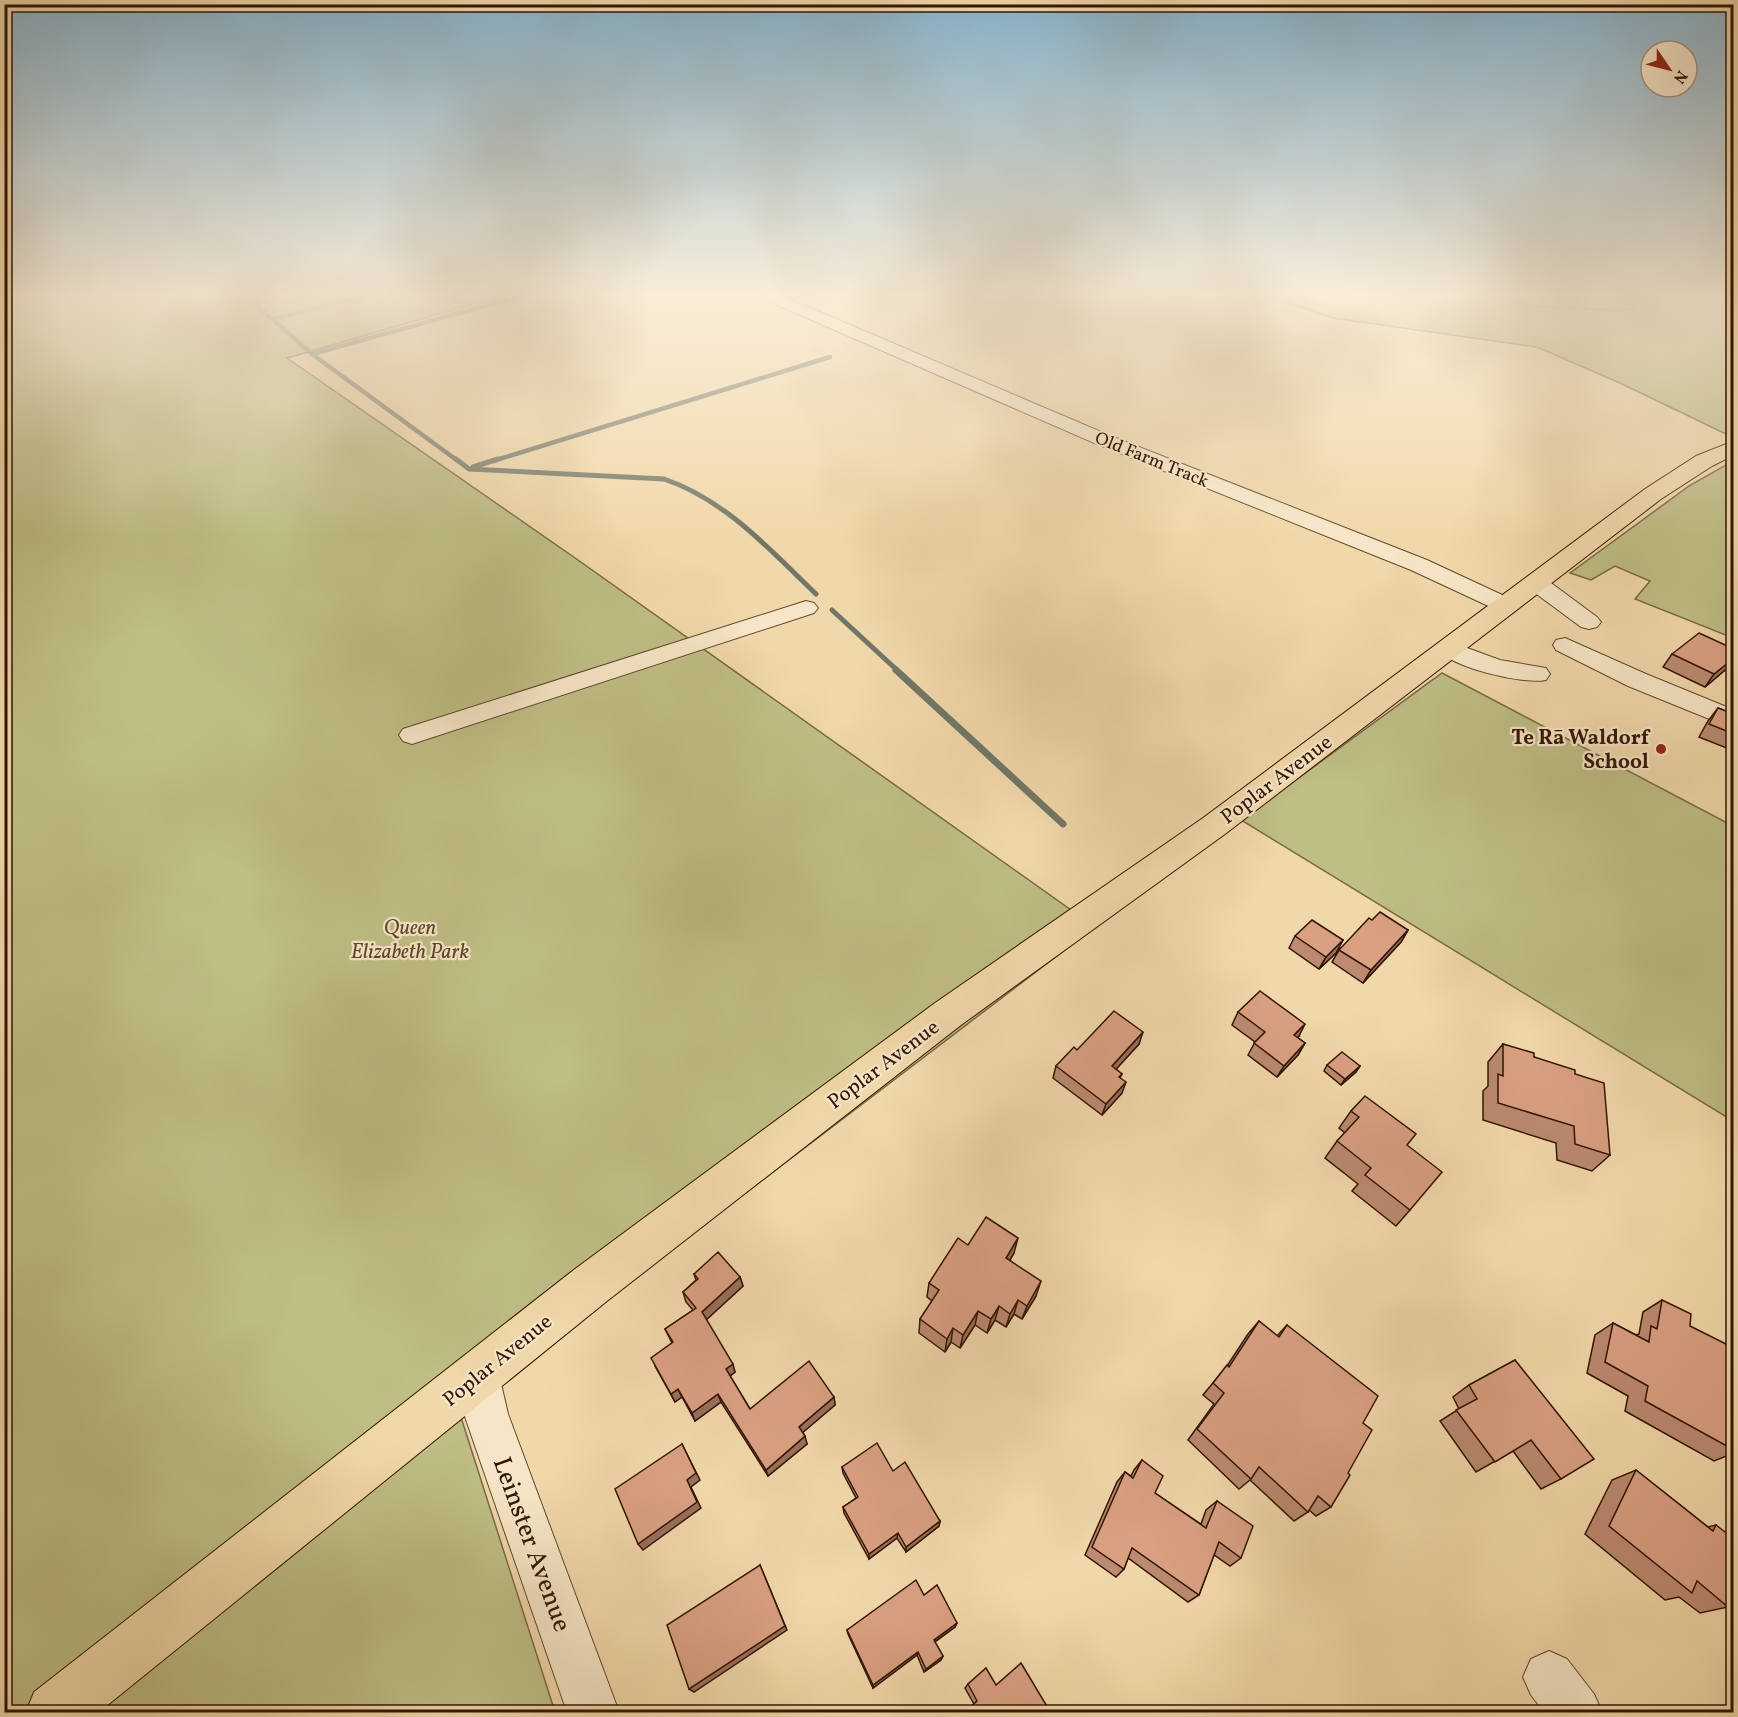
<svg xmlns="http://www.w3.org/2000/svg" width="1738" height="1717" font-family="Vollkorn,serif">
  <rect width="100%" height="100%" fill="#f1d8a9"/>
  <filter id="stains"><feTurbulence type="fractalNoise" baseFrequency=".00333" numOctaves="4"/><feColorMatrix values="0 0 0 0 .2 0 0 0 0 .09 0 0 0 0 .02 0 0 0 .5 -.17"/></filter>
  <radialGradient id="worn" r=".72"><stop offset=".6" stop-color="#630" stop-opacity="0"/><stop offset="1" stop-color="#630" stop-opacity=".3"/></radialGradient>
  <g fill="#bebe85" stroke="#786944" stroke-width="1.5">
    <path d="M5 295H504L287 358 578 560 1095 927 459 1411 555 1712H5Z"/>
    <path d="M1263 295H1733V435L1730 436 1620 383 1537 347 1333 318Z"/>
    <path d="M1733 461V638L1635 599 1650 581 1615 566 1591 580 1570 573 1689 486Z"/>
    <path d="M1442 673 1733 826V1121L1241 820Z"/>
  </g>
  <path fill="#9bb9ab" stroke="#717768" stroke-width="1.5" d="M1572 295H1603L1606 299 1629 301 1637 307 1623 311 1530 306 1512 301Z"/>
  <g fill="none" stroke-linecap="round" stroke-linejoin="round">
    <g stroke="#717768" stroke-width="4.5">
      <path d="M245 295 312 354 458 461"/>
      <path d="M273 319 367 295"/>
      <path d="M312 354 524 295"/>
      <path d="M493 461 830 357"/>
    </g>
    <g stroke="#717768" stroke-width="5">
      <path d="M456 459 469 469 664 479C726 500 770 550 816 594"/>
      <path d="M473 467 498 459"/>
      <path d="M832 610 898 671"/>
    </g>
    <path stroke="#717768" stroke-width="7" d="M896 670 1063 824"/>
    <g stroke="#61452c" stroke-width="2">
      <g id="minor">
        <path d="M759 295H780L1106 434 1427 560 1513 600 1517 605 1513 610 1505 612 1497 610 1411 570 1092 442 761 298Z"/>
        <path d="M1535 575 1543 577 1597 617 1601 622 1597 627 1589 629 1581 627 1527 587 1524 582 1527 577Z"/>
        <path d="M806 601 814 603 818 608 814 613 421 741 412 744 403 741 399 735 403 729Z"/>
        <path d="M1565 638 1646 674 1734 710V729L1628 686 1556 650 1553 645 1556 640Z"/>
        <path d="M1448 641 1500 660 1546 668 1550 674 1546 680C1524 685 1449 667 1436 648L1439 643Z"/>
        <path d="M477 1353 492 1360 499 1375 508 1414 619 1712H567L464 1414 455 1375 462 1360Z"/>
        <path d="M1549 1651 1567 1659 1594 1694 1602 1712H1544L1531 1695 1523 1677 1531 1659Z"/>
      </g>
    </g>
    <g stroke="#311403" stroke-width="2">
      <path id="major" d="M1734 441V455L1712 466 1661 499 1225 834 961 1025 607 1301 99 1712H26L34 1692 575 1269 935 1003 1203 818 1645 489 1696 456Z"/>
    </g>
    <use href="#minor" fill="#f6e6c7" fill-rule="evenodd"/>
    <use href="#major" fill="#f1d8a9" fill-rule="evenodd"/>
  </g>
  <g fill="#bb8a70" stroke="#311403" stroke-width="1.5">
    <path d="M1734 649V661L1731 665 1705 687 1663 667 1672 654Z"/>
    <path d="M1734 697V708L1727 705Z"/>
    <path d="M1718 708 1734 714V751L1699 737 1708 721Z"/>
    <path d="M1372 920 1408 930 1401 942 1363 983 1332 962 1339 950Z"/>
    <path d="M1295 936 1343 940 1336 953 1319 969 1289 948Z"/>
    <path d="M1238 1012 1299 1036 1297 1037 1305 1043 1298 1055 1277 1077 1248 1055 1255 1042 1232 1025Z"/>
    <path d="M1139 1044 1116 1069 1122 1074 1120 1078 1122 1093 1102 1115 1053 1078 1056 1066 1077 1050Z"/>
    <path d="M1503 1044 1575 1074 1610 1155 1592 1171 1557 1160 1556 1143 1483 1120V1091L1488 1086V1062Z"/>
    <path d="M1327 1065 1360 1066 1356 1072 1341 1085 1324 1071Z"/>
    <path d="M1351 1111 1407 1145 1410 1210 1396 1226 1352 1191 1358 1184 1325 1158 1337 1141 1345 1133 1339 1128Z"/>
    <path d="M968 1245 1014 1253 1010 1260 1036 1296 1022 1319 1014 1314 1006 1327 995 1320 987 1333 975 1325 960 1348 951 1342 945 1352 919 1333 920 1319 932 1301 927 1297 929 1283Z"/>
    <path d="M694 1274 740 1277 743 1286 706 1320 735 1372 730 1376 750 1409 834 1397 835 1405 803 1432 807 1444 768 1476 721 1402 695 1421 682 1397 675 1402 655 1366 672 1343 665 1329 693 1310 686 1302 683 1292 696 1280Z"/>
    <path d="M1662 1300 1690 1326 1730 1412 1734 1413V1453L1714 1461 1625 1411 1628 1396 1587 1373 1595 1335 1613 1323 1636 1335 1639 1334 1643 1312Z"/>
    <path d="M1259 1321 1277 1336 1287 1325 1363 1423 1348 1473 1331 1507 1316 1516 1309 1510 1308 1512 1294 1521 1250 1480 1239 1489 1188 1440 1214 1404 1203 1395 1227 1366 1248 1334Z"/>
    <path d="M1515 1360 1561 1479 1541 1489 1513 1451 1476 1472 1440 1421 1459 1409 1453 1397 1469 1385Z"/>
    <path d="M1142 1460 1155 1493 1201 1524 1206 1510 1217 1501 1241 1558 1230 1566 1214 1555 1199 1595 1188 1602 1128 1558 1124 1569 1116 1577 1085 1555 1117 1482 1125 1472 1131 1476 1134 1470Z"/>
    <path d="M842 1467 893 1471 940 1521 939 1526 906 1552 897 1538 869 1559 844 1513 843 1507 856 1498 843 1473Z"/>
    <path d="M1636 1470 1708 1527 1716 1525 1728 1607 1700 1613 1679 1597 1665 1600 1585 1534 1612 1480Z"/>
    <path d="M924 1595 957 1623 955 1627 935 1642 943 1656 941 1660 924 1672 917 1655 873 1688 848 1634 847 1630Z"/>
    <path d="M968 1684 996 1685 974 1704 965 1688Z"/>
  </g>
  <g fill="#98705b" stroke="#311403" stroke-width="1.5">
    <path d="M1734 658V661L1731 665 1705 687 1714 674Z"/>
    <path d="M1408 930 1401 942 1363 983 1371 970Z"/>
    <path d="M1343 940 1336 953 1319 969 1326 957Z"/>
    <path d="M1305 1024 1299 1036 1288 1047 1294 1035Z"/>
    <path d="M1143 1032 1139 1044 1108 1078 1112 1066Z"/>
    <path d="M1305 1043 1298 1055 1277 1077 1284 1066Z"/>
    <path d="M1360 1066 1356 1072 1341 1085 1345 1079Z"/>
    <path d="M1126 1082 1122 1093 1102 1115 1106 1104Z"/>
    <path d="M1018 1238 1014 1253 1002 1273 1006 1258Z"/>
    <path d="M740 1277 743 1286 705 1321 702 1312Z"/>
    <path d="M1041 1281 1036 1296 1022 1319 1027 1306Z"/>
    <path d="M1018 1300 1014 1314 1006 1327 1010 1314Z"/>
    <path d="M999 1306 995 1320 987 1333 991 1319Z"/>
    <path d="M978 1311 975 1325 960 1348 963 1335Z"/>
    <path d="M953 1328 951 1342 945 1352 947 1339Z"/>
    <path d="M733 1364 735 1372 729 1377 726 1369Z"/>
    <path d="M678 1389 682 1397 675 1402 671 1394Z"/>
    <path d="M718 1394 721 1402 695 1421 692 1413Z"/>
    <path d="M834 1397 835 1405 801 1434 799 1427Z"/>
    <path d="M805 1436 807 1444 768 1476 766 1470Z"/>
    <path d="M682 1444 700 1480 691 1487 701 1508 643 1550 638 1544Z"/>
    <path d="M940 1521 939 1526 906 1552V1547Z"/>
    <path d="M898 1533 897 1538 869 1559V1554Z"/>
    <path d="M760 1565 787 1630 694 1692 689 1689Z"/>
    <path d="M957 1623 955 1627 933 1643 934 1640Z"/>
    <path d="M918 1652 917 1655 873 1688V1685Z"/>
    <path d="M943 1656 941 1660 924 1672 926 1669Z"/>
  </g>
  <g fill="#d9a082" stroke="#311403" stroke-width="1.5">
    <path d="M1699 633 1734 649V658L1714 674 1672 654Z"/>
    <path d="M1718 708 1734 714V734L1709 724Z"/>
    <path d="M1380 912 1408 930 1371 970 1339 950 1369 918 1372 920Z"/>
    <path d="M1312 920 1343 940 1326 957 1295 936Z"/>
    <path d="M1260 991 1305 1024 1294 1035 1305 1043 1284 1066 1254 1043 1265 1032 1238 1012Z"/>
    <path d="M1114 1011 1143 1032 1112 1066 1122 1074 1119 1077 1126 1082 1106 1104 1056 1066 1074 1047 1077 1050Z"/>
    <path d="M1503 1044 1534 1053V1057L1575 1070V1074L1604 1083 1610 1155 1575 1144 1574 1126 1498 1103V1074L1503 1076Z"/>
    <path d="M1342 1052 1360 1066 1345 1079 1327 1065Z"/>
    <path d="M1365 1096 1416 1134 1407 1145 1442 1172 1410 1210 1365 1175 1371 1168 1337 1141 1359 1117 1351 1111Z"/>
    <path d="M986 1217 1018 1238 1006 1258 1041 1281 1027 1306 1018 1300 1010 1314 999 1306 991 1319 978 1311 963 1335 953 1328 947 1339 920 1319 939 1290 929 1283 958 1238 968 1245Z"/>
    <path d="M718 1252 740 1277 702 1312 733 1364 726 1369 750 1409 809 1361 834 1397 799 1427 805 1436 766 1470 718 1394 692 1413 678 1389 671 1394 651 1358 673 1342 665 1329 696 1308 683 1292 698 1279 694 1274Z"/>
    <path d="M1662 1300 1691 1314 1690 1326 1734 1348V1381L1730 1412 1734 1413V1450L1645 1401 1648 1386 1605 1362 1613 1323 1649 1342 1651 1326 1657 1329Z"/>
    <path d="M1259 1321 1279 1337 1287 1325 1378 1396 1363 1423 1372 1430 1348 1473 1350 1475 1331 1507 1318 1496 1308 1512 1259 1467 1251 1479 1197 1429 1224 1393 1213 1383 1227 1365 1229 1367Z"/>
    <path d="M1515 1360 1594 1459 1561 1479 1531 1440 1495 1462 1456 1410 1477 1399 1469 1385Z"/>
    <path d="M877 1443 893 1471 905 1462 940 1521 906 1547 898 1533 869 1554 843 1507 858 1497 842 1467Z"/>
    <path d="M682 1444 696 1473 687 1480 697 1502 638 1544 615 1489Z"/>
    <path d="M1142 1460 1163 1476 1155 1493 1206 1528 1217 1501 1253 1526 1241 1558 1219 1542 1199 1595 1132 1548 1124 1569 1092 1547 1125 1472 1133 1478Z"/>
    <path d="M1636 1470 1713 1531 1716 1525 1734 1539V1593L1728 1607 1697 1581 1692 1593 1609 1526Z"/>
    <path d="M760 1565 785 1626 689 1689 667 1625Z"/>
    <path d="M916 1580 924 1595 937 1585 957 1623 934 1640 943 1656 926 1669 918 1652 873 1685 847 1630Z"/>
    <path d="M1021 1663 1051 1713H964L977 1701 968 1684 986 1668 996 1685Z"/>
  </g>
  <linearGradient id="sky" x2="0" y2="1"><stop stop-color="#89b6d0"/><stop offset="0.55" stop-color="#f9edd8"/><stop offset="1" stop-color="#f9edd8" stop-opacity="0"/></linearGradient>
  <rect width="1738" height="536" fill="url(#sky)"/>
  <circle fill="#8f2418" stroke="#f6e6c7" stroke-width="2" cx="1661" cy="749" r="6"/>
  <g text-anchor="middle" stroke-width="4.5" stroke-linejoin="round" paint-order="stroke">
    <g font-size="18" fill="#311403" stroke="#f6e6c7">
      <text transform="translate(1152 459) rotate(22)" y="6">Old Farm Track</text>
    </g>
    <g font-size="21" font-weight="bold" fill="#311403" stroke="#f6e6c7" text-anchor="end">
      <text x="1649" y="744">Te Rā Waldorf<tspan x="1649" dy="24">School</tspan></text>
    </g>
    <g font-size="21" fill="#311403" stroke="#f6e6c7">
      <text transform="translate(1276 779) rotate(-37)" y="7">Poplar Avenue</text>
      <text transform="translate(883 1064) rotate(-37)" y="7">Poplar Avenue</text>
      <text transform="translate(497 1360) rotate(-39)" y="7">Poplar Avenue</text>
    </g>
    <g font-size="21" font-style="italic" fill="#5b472a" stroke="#f6e6c7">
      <text x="410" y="934">Queen<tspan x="410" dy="24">Elizabeth Park</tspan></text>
    </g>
    <g font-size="26" fill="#311403" stroke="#f6e6c7">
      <text transform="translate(533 1544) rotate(70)" y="9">Leinster Avenue</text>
    </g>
  </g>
  <rect width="1738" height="1717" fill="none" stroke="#f1d8a9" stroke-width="24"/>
  <rect x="6" y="6" width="1726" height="1705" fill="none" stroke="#311403" stroke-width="3"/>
  <rect x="12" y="12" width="1714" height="1693" fill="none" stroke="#311403" stroke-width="1.5"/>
  <g transform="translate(1669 69) rotate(125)"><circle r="28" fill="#f6e6c7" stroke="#a79279" stroke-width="1.5"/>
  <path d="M0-4.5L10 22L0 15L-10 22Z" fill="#8f2418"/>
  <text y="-9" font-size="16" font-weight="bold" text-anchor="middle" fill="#311403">N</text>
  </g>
  <rect width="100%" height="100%" filter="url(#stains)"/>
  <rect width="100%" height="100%" fill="url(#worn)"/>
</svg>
